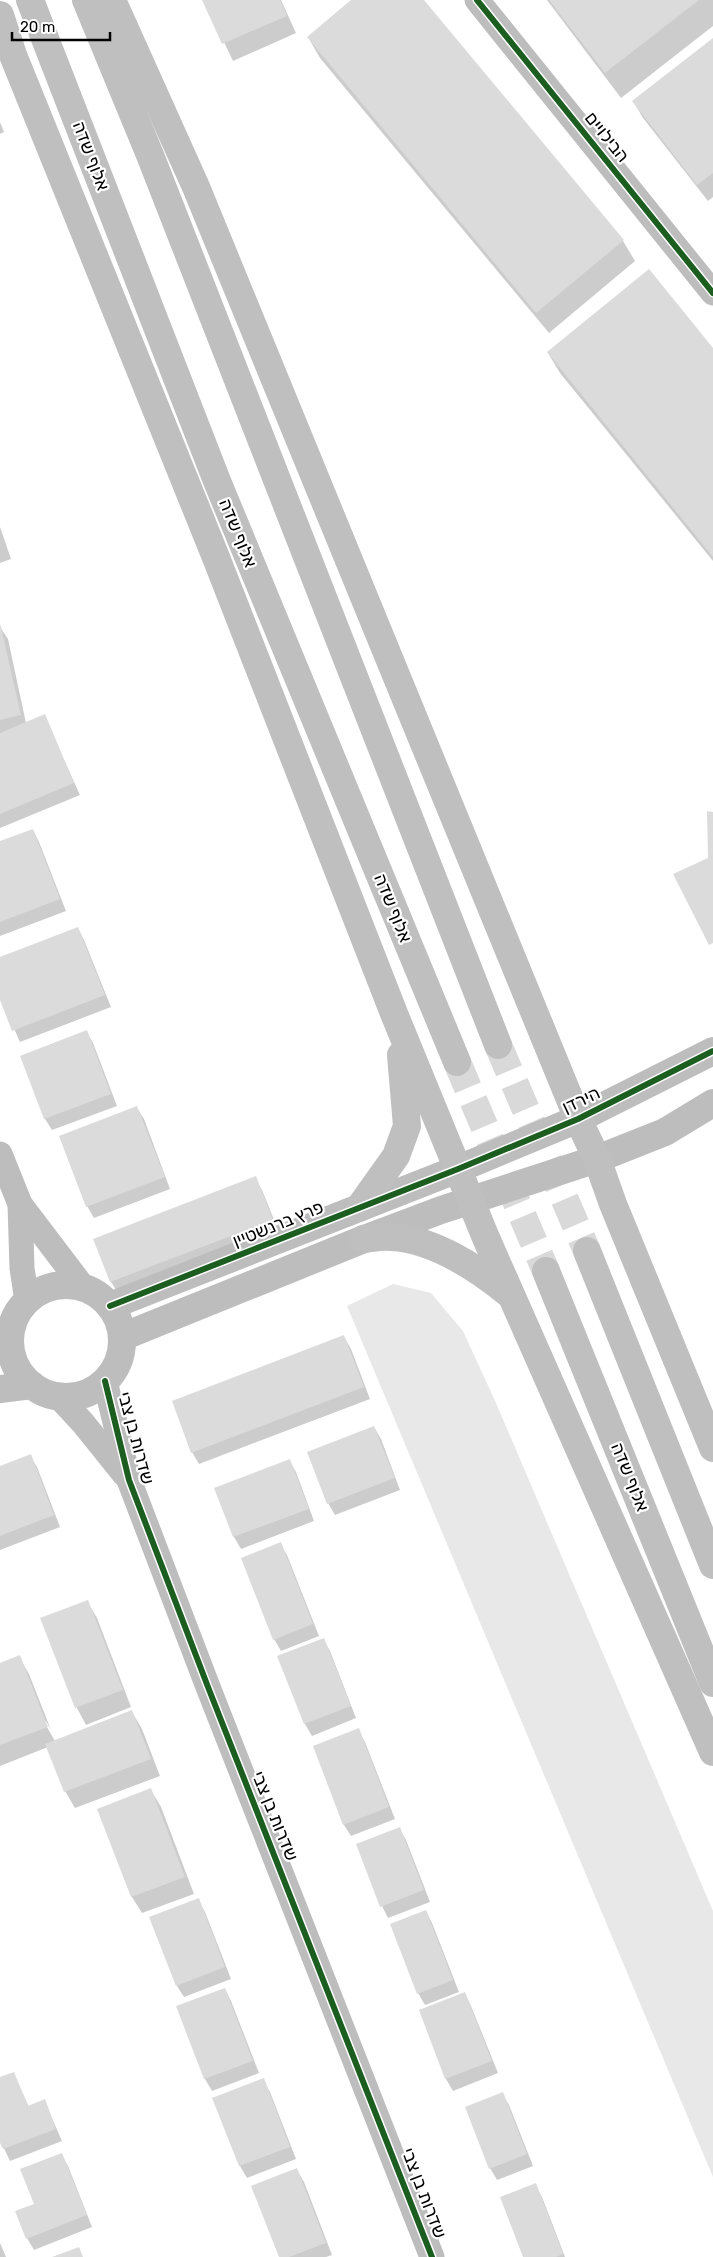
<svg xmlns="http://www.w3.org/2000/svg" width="713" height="2257" font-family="Rubik,'Noto Sans Hebrew',sans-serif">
  <rect width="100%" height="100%" fill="#fff"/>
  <path fill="#e8e8e8" d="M393 1284 431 1293 463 1331 496 1403 713 1911V2177L347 1306Z"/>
  <g fill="#0003">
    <path d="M204 0H281L296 33 233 61Z"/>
    <path d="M353 0H423L623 241 635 261 549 333 320 58 308 37Z"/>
    <path d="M547 0H713V26L621 98Z"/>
    <path d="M713 39V197L708 201 643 118 633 101Z"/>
    <path d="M0 122 4 132 0 134Z"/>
    <path d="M713 349V561L560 373 548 353Z"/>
    <path d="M0 527 11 559 0 563Z"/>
    <path d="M0 627 8 639 26 723 44 716 80 795 0 828Z"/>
    <path d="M33 830 39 842 66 911 0 936V843Z"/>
    <path d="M78 928 84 940 111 1007 20 1042 0 997V958Z"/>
    <path d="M86 1031 93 1043 117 1106 52 1130 45 1119 21 1056Z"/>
    <path d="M137 1108 144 1119 170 1189 94 1218 87 1206Z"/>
    <path d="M255 1178 262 1190 279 1232 118 1293 111 1282 95 1240Z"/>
    <path d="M344 1337 351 1349 370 1399 199 1464 192 1452Z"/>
    <path d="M374 1427 381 1439 400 1490 335 1515 328 1503Z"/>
    <path d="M30 1456 37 1467 60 1527 0 1550V1467Z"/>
    <path d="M289 1460 296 1472 314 1521 241 1549 234 1537 215 1489Z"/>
    <path d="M280 1544 287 1555 319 1636 281 1651 274 1639Z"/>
    <path d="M87 1601 97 1618 131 1707 86 1725 77 1708 42 1619Z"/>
    <path d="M323 1639 330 1651 356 1718 312 1736 305 1724 279 1657Z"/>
    <path d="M19 1657 29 1674 51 1730 46 1721 44 1722 55 1741 132 1712 142 1729 160 1776 75 1808 65 1791 48 1747 0 1766V1664Z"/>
    <path d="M358 1730 365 1742 395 1819 351 1836 344 1825 315 1747Z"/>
    <path d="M151 1790 161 1807 194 1894 142 1913 132 1897 99 1810Z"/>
    <path d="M399 1829 406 1840 430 1902 388 1918 382 1906Z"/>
    <path d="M198 1900 205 1912 231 1979 184 1997 177 1986Z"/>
    <path d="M426 1911 432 1923 459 1992 425 2005 418 1993Z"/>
    <path d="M225 1989 231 2001 259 2073 212 2091 205 2079 177 2007Z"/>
    <path d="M465 1994 471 2006 498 2073 453 2091 446 2079 420 2011Z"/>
    <path d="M13 2073 29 2107 44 2100 62 2141 10 2161 0 2140V2078Z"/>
    <path d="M263 2080 270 2092 296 2159 247 2178 240 2166 214 2099Z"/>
    <path d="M502 2094 509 2105 533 2166 497 2180 490 2168Z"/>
    <path d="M61 2154 68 2166 92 2227 34 2250 27 2238 35 2204Z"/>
    <path d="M297 2170 304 2182 332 2255 326 2257H280Z"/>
    <path d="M535 2185 542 2197 565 2257H524Z"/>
    <path d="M0 2243 6 2257H0Z"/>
  </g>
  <g fill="#dbdbdb">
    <path d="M202 0H280L287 16 222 44Z"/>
    <path d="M351 0H424L624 240 536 313 307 37Z"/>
    <path d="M549 0H699L605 73Z"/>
    <path d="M713 38V173L697 185 632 101Z"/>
    <path d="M649 269 713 348V557L547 352Z"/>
    <path d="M0 623 21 715 0 720Z"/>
    <path d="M45 714 74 783 0 814V733Z"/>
    <path d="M707 811 713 812V943L709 945 673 874 708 858Z"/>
    <path d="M33 829 60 899 0 922V841Z"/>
    <path d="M78 927 105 995 12 1031 0 1000V957Z"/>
    <path d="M87 1030 111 1094 44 1119 20 1056Z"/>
    <path d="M137 1106 165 1177 86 1207 59 1136Z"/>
    <path d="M256 1176 273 1220 110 1282 93 1239Z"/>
    <path d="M344 1335 364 1387 191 1453 172 1401Z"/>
    <path d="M374 1426 395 1478 327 1504 307 1452Z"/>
    <path d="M31 1454 54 1515 0 1536V1466Z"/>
    <path d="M290 1459 309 1509 233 1537 214 1488Z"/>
    <path d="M281 1542 313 1624 273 1640 241 1558Z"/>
    <path d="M88 1600 123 1690 75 1708 40 1618Z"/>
    <path d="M324 1638 351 1706 304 1724 277 1656Z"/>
    <path d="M20 1655 48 1727 0 1745V1663Z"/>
    <path d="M132 1710 151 1759 64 1792 45 1744Z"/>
    <path d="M359 1728 389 1807 343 1825 313 1746Z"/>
    <path d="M151 1788 185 1877 131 1897 97 1809Z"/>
    <path d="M400 1827 424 1890 380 1907 356 1844Z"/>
    <path d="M199 1898 225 1967 176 1986 149 1917Z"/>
    <path d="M426 1910 453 1980 417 1994 390 1924Z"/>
    <path d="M225 1988 253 2061 204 2079 176 2006Z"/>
    <path d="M465 1992 492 2061 445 2079 419 2010Z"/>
    <path d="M14 2072 28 2106 45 2099 56 2129 3 2149 0 2143V2077Z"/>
    <path d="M264 2078 290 2147 239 2166 212 2098Z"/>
    <path d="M503 2092 527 2154 489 2169 465 2107Z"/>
    <path d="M62 2153 87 2215 26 2239 15 2211 34 2204 20 2169Z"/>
    <path d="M297 2168 326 2243 289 2257H279L251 2186Z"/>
    <path d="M536 2183 563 2254 556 2257H523L500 2197Z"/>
    <path d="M79 2247 83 2257H52Z"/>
  </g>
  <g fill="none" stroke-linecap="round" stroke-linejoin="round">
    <g stroke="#d9d9d9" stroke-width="28" stroke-dasharray="28 14" stroke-linecap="butt">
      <path d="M498 1045 587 1251"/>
      <path d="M457 1062 546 1271"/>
    </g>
    <g stroke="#bdbdbd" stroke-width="25">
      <path d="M477 0 713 293"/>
      <path d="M0 1154 20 1204 83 1287"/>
      <path d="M20 1204 22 1268 27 1301"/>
      <path d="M105 1381 129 1480 208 1687 432 2257"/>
      <path d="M58 1396 83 1423 124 1474"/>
    </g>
    <g stroke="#bdbdbd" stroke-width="28">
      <circle cx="66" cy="1341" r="56"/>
      <path d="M110 1306 458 1169 578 1119 713 1051"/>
      <path d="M122 1337 364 1239 441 1210 597 1159 665 1132 713 1103"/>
      <path d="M0 1389 32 1385"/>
    </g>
    <g stroke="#bfbfbf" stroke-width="28">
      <path d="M30 0 217 481 457 1062"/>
      <path d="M86 0 150 155 498 1045"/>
      <path d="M112 0 196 187 578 1119 597 1159 613 1204 713 1448"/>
      <path d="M0 15 13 55 217 560 395 1016 486 1238 713 1752"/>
      <path d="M359 1208 396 1156 407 1126 401 1055"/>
      <path d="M364 1239C373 1238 383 1236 391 1237 433 1239 477 1268 508 1293"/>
      <path d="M587 1251 713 1565"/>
      <path d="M546 1271 713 1683"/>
    </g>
    <g stroke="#fff" stroke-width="9">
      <g id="cycleway">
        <path d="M477 0 713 293"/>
        <path d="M110 1306 458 1169 578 1119 713 1051"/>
        <path d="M105 1381 129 1480 208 1687 432 2257"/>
      </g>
    </g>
    <use href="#cycleway" stroke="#1b5e20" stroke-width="6"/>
  </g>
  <g text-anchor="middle" stroke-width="4.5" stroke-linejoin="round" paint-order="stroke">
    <g font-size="18" fill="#000" stroke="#fff">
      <text transform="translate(607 137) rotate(51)" y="6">הבילויים</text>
      <text transform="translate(91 156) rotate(69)" y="6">אלוף שדה</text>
      <text transform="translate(238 533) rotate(68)" y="6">אלוף שדה</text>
      <text transform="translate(393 908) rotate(68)" y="6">אלוף שדה</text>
      <text transform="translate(581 1100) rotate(-25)" y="6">הירדן</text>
      <text transform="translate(278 1224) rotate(-22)" y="6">פרץ ברנשטיין</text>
      <text transform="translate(136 1438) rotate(75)" y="6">שדרות בן צבי</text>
      <text transform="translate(630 1477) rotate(68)" y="6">אלוף שדה</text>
      <text transform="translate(275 1816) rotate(68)" y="6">שדרות בן צבי</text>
      <text transform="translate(424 2193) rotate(69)" y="6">שדרות בן צבי</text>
    </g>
  </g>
  <path d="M12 32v8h98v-8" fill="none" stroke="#000000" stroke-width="2.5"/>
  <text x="20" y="32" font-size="15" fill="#000000" stroke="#ffffff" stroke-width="4" paint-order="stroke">20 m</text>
</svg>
